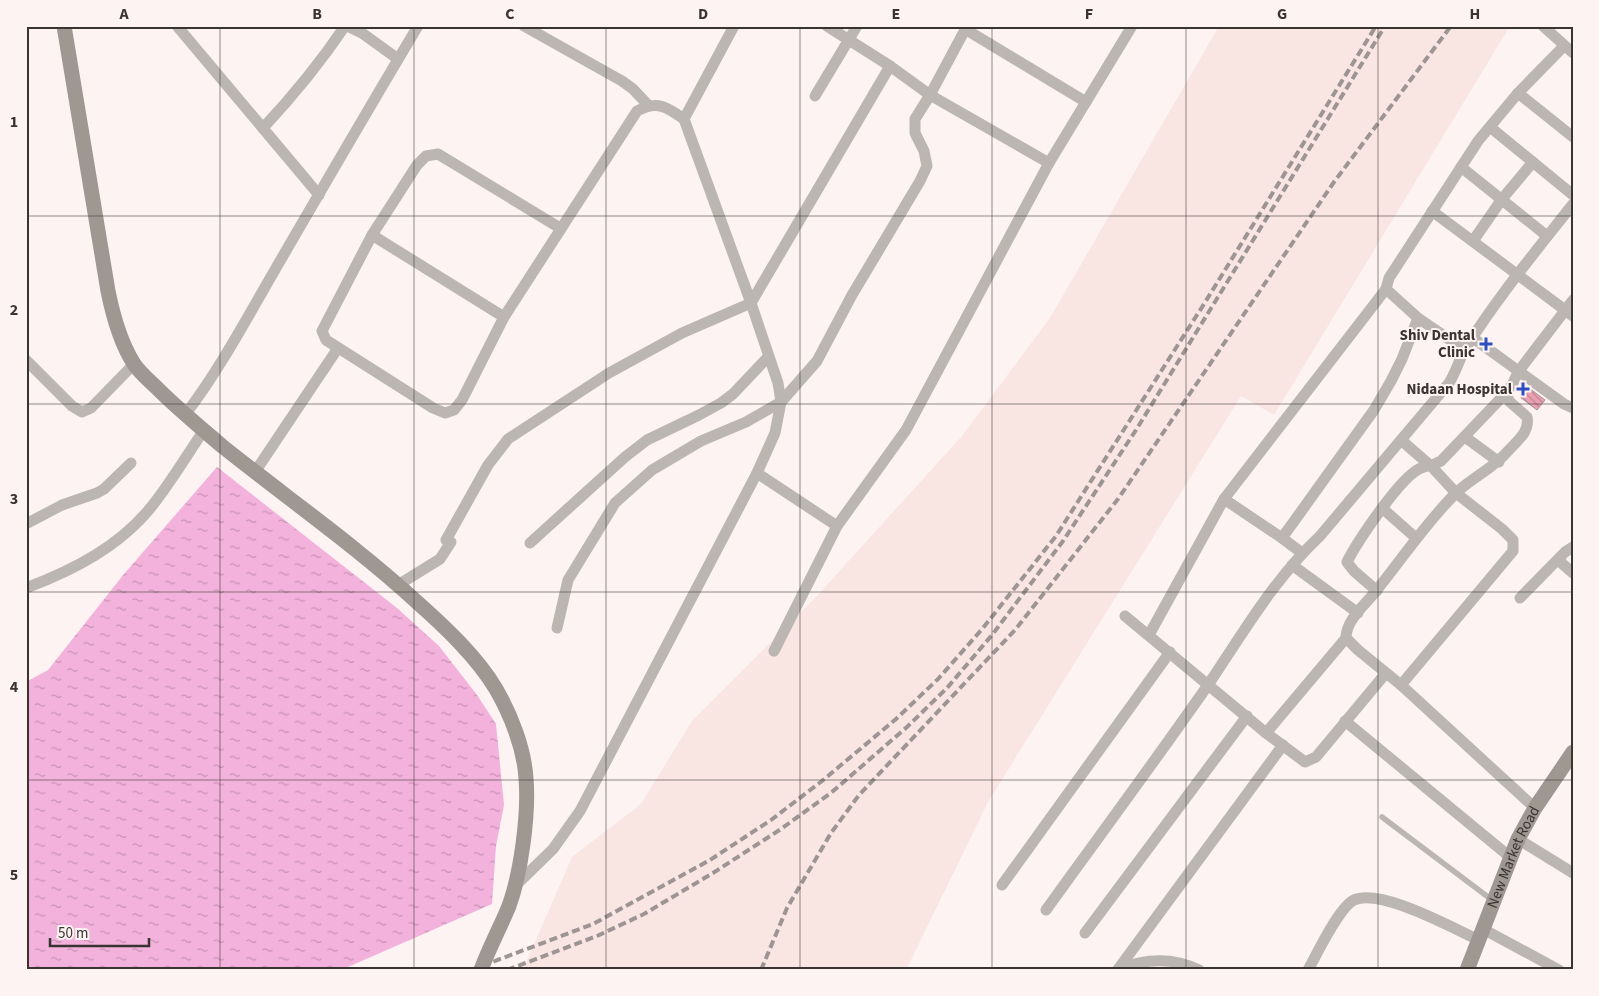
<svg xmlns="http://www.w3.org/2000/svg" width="1599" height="996" font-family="'Source Sans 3',sans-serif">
  <defs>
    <pattern id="water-ripples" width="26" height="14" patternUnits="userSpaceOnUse" patternTransform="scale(1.25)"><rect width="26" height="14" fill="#f3b2dc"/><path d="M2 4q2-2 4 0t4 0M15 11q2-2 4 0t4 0" fill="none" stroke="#c691b3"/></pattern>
    <pattern id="building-back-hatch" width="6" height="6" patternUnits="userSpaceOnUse" patternTransform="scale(1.25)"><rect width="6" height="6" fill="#eca1b1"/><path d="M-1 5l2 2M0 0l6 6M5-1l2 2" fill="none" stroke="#c08491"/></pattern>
  </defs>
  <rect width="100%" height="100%" fill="#fdf3f2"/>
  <path fill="#f9e5e2" d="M1219 26H1510L1274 415 1241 396 988 802 906 970H523L572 857 641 804 692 721 816 597 962 436 1050 318Z"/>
  <path fill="url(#water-ripples)" d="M217 467 397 608 439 646 477 695 496 724 504 805 496 846 492 904 341 970H26V682L48 670 124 574Z"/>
  <path fill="url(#building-back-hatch)" stroke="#a19396" d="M1529 388 1545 400 1537 410 1520 397Z"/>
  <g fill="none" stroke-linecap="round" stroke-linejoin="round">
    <path stroke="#bbb6b2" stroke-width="5.5" d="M1382 817 1492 900"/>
    <g stroke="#bbb6b2" stroke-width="11">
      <path d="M177 26 319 195"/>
      <path d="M347 26 362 33 398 59"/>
      <path d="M524 26 622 81 633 89 648 105"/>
      <path d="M827 26 890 66 930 95 1049 163"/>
      <path d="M1543 26 1573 53"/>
      <path d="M965 29 1086 102"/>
      <path d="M1518 93 1573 137"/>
      <path d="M815 96 857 26"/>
      <path d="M1490 127 1573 195"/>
      <path d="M263 128C293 96 320 63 345 26"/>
      <path d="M1461 167 1547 236"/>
      <path d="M1432 211 1573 316"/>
      <path d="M560 228 438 154 426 156 417 165 372 235 322 331 326 340 433 408 445 413 454 410 462 400 504 317 637 111C657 100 667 107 684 119"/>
      <path d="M372 235 504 317"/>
      <path d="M1473 241 1502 199 1533 162"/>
      <path d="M1473 338 1564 404 1573 408"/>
      <path d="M1465 350 1418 318 1386 289 1389 278 1478 141 1518 93 1564 46"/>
      <path d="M26 360 72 406 82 412 91 408 134 364"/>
      <path d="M185 415C220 369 247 318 276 268 323 187 370 106 418 26"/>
      <path d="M1465 437 1499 462"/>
      <path d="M1401 440 1432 467 1456 493 1502 529 1513 540V551L1401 685"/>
      <path d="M255 472 338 348"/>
      <path d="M757 473 837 526"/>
      <path d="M1224 499 1282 538 1302 553"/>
      <path d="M1382 508 1416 538"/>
      <path d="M26 524 62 505 97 493 104 489 131 463"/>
      <path d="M1282 538 1374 410 1391 381 1402 359 1418 318"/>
      <path d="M446 540 488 465 508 439 609 373 682 333 751 303 890 66"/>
      <path d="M530 543 625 457 647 440 699 415 721 403 733 394 768 357"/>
      <path d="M1558 560 1573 573"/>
      <path d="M1292 565 1358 613"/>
      <path d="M398 585 440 559 451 542"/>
      <path d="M26 588C74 570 120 546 152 506 171 482 187 455 204 430"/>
      <path d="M1377 591 1354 571 1347 562C1357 542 1400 478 1419 469 1426 465 1431 467 1441 461L1505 394"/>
      <path d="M1520 598 1565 552 1573 547"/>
      <path d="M1125 616 1266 733 1305 762 1316 757 1386 673"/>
      <path d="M557 628 568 580 615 503 652 470 701 441 746 422 781 402 817 361 852 295 920 181 927 166 924 151 915 133V119L930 95 967 26"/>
      <path d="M1149 635 1224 499 1386 289"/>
      <path d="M774 651 837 526 906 430 1049 163 1132 26"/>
      <path d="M1345 721 1510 857"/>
      <path d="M1266 733 1346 638"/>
      <path d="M1535 808 1401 685 1358 650 1346 638C1346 620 1365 605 1376 591 1402 559 1425 524 1455 494 1471 478 1493 469 1508 451 1517 441 1530 432 1527 417L1510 402 1505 394 1513 383 1518 372 1573 300"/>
      <path d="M1518 839 1573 873"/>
      <path d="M1002 885 1170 652"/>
      <path d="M514 887 553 849 580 811 757 473 775 433 781 402 778 383 751 303 684 119 734 26"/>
      <path d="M1046 910C1100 835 1155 761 1208 685 1243 633 1274 579 1320 536L1449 383C1456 372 1459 360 1465 349 1497 298 1536 251 1573 204"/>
      <path d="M1483 929 1559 970"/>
      <path d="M1085 933 1247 716"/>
      <path d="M1119 968 1283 745"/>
      <path d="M1118 969C1144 959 1173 957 1199 970"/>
      <path d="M1308 970C1317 954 1339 907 1354 900 1381 888 1452 928 1479 940"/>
    </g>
    <g stroke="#9f9792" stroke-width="15">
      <path d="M64 26 108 291C113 316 120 342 134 364 140 373 150 381 158 389 178 409 200 427 222 446 287 498 356 546 418 603 445 627 477 657 496 689 511 715 524 748 526 778 529 814 521 873 509 906 500 928 489 948 481 970"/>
      <path id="s1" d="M1467 970 1518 839 1535 808 1573 752"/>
    </g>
    <g stroke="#9d9594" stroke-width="4" stroke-dasharray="8 4" stroke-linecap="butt">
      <path d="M471 970 593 924 710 860 771 820 822 781 896 719 938 679 983 628 1056 536 1204 304 1376 26"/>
      <path d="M507 970 597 936 644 914 713 873 781 829 832 792 907 727 947 688 992 635 1063 541 1136 430 1385 26"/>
      <path d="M761 970 787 908 831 833 859 795 1015 630 1118 499 1334 182 1451 26"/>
    </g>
  </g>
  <path fill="none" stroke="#393332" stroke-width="1" stroke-opacity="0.55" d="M220 26V970M414 26V970M606 26V970M800 26V970M992 26V970M1186 26V970M1378 26V970M26 216H1573M26 404H1573M26 592H1573M26 780H1573"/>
  <g fill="#2d4ebe" stroke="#fdf3f2" stroke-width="2">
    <path d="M1483.5 336.5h5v5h5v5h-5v5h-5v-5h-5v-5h5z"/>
    <path d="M1520.5 381.5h5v5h5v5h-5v5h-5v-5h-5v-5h5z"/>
  </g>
  <g text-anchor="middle" stroke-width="4" stroke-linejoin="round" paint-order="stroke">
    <g font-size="15" font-weight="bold" fill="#393332" stroke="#fdf3f2" text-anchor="end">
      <text x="1475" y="340">Shiv Dental<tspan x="1475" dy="17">Clinic</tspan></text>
      <text x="1512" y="394">Nidaan Hospital</text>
    </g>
    <g font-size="15" fill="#393332" stroke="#fdf3f2">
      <text dy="5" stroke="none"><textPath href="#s1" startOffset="122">New Market Road</textPath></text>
    </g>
  </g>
  <rect width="1599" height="996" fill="none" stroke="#fdf3f2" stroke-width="55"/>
  <path d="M50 938v8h99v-8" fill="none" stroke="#393332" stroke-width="2.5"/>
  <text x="58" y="938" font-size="15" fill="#393332" stroke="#fdf3f2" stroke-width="4" paint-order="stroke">50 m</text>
  <rect x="28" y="28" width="1544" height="940" fill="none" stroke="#393332" stroke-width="2"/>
  <g font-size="16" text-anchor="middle" font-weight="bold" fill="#393332">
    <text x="124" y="19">A</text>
    <text x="317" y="19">B</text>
    <text x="510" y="19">C</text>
    <text x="703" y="19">D</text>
    <text x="896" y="19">E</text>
    <text x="1089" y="19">F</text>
    <text x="1282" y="19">G</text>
    <text x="1475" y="19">H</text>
    <text x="14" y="127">1</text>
    <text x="14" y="315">2</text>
    <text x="14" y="504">3</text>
    <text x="14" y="692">4</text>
    <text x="14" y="880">5</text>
  </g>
</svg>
